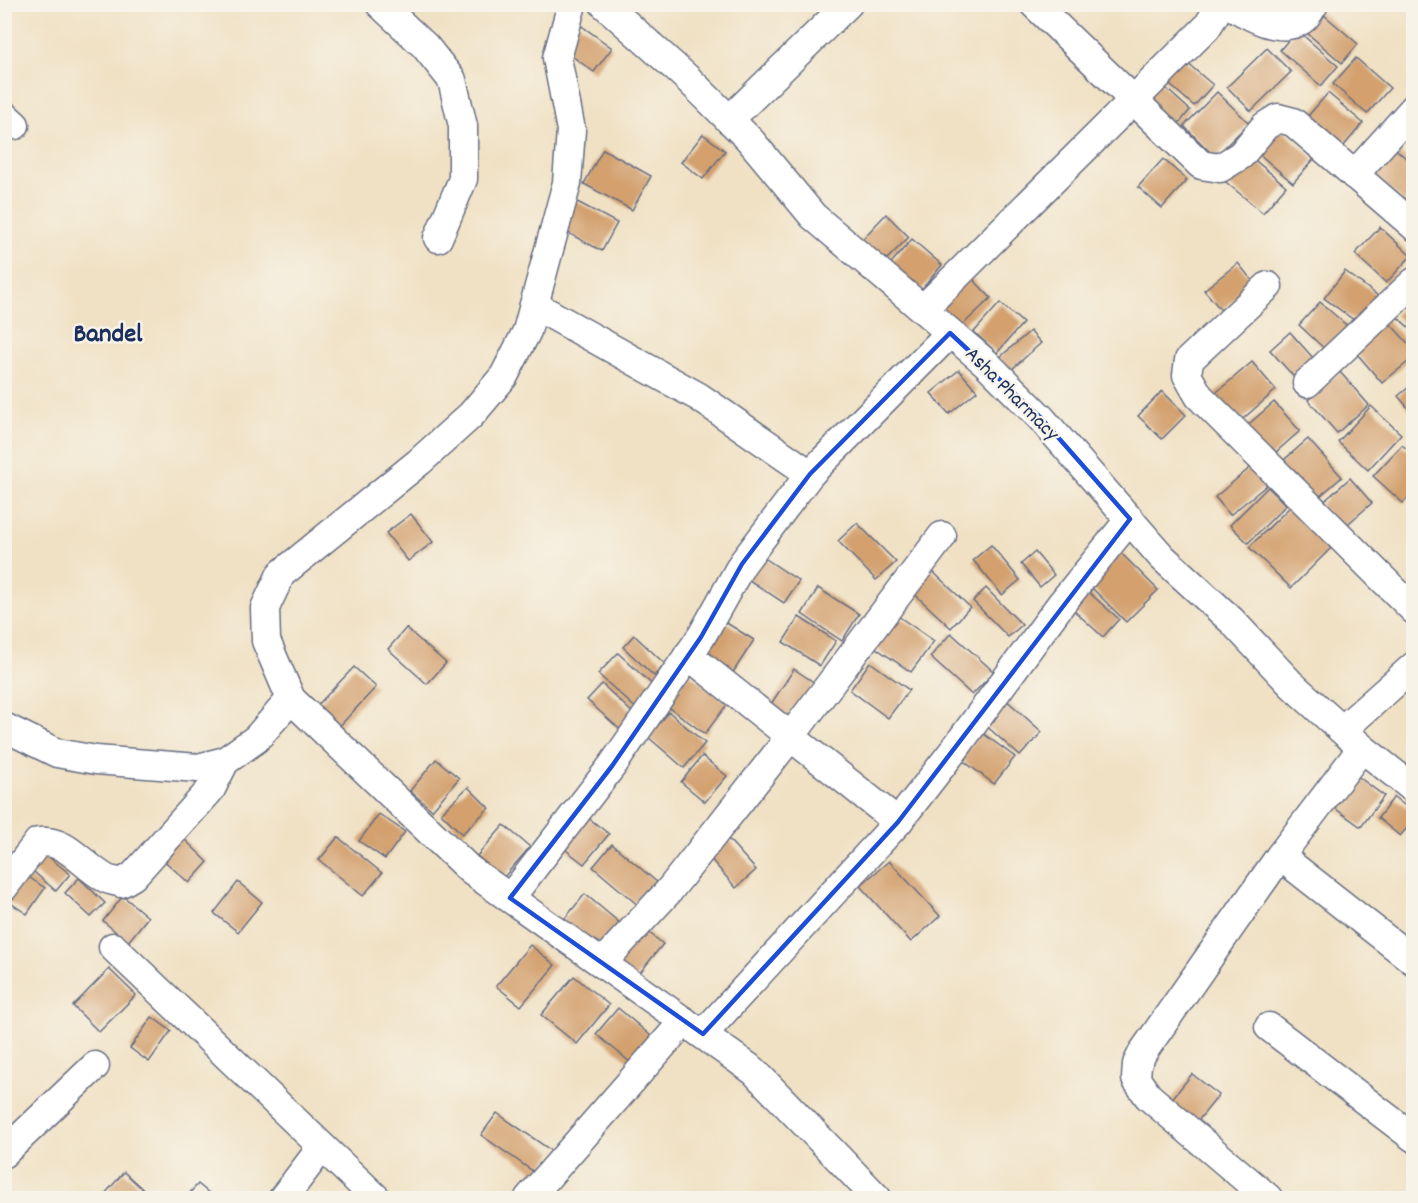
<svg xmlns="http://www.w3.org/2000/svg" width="1418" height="1203" font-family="Dekko,sans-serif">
  <rect width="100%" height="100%" fill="#f7f3e8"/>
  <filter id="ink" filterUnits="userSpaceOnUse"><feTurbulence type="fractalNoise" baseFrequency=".0167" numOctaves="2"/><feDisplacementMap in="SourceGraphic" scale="12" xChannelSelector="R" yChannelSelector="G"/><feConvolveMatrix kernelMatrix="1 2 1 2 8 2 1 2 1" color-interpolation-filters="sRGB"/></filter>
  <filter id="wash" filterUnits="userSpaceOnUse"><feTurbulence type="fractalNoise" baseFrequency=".008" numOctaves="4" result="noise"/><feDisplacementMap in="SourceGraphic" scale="24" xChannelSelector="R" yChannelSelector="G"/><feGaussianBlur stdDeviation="1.35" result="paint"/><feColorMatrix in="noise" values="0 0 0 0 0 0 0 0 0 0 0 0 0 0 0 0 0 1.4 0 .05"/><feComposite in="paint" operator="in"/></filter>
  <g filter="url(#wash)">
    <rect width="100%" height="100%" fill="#f0e1c4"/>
    <g id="blocks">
      <g fill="#d3a06e">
        <path d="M1253 4H1289L1269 23Z"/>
        <path d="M1316 8 1358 44 1342 63 1300 27Z"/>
        <path d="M579 24 612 48 594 72 561 48Z"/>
        <path d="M1297 30 1338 66 1321 86 1280 50Z"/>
        <path d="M1267 48 1291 72 1251 111 1227 87Z"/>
        <path d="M1179 56 1213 85 1194 106 1161 77Z"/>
        <path d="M1356 58 1390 88 1367 114 1333 84Z"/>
        <path d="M1157 80 1190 110 1175 128 1141 98Z"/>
        <path d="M1217 92 1249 123 1215 157 1184 126Z"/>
        <path d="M1328 93 1363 123 1343 147 1308 116Z"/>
        <path d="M1274 123 1314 159 1293 183 1252 148Z"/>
        <path d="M703 134 725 151 703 179 681 162Z"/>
        <path d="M1393 147 1414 165V191L1404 202 1371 173Z"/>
        <path d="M603 149 651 176 632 210 584 184Z"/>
        <path d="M1244 151 1286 186 1263 213 1221 178Z"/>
        <path d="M1163 159 1187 180 1162 208 1138 187Z"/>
        <path d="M570 198 617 223 602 251 555 226Z"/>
        <path d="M886 214 909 237 878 268 856 246Z"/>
        <path d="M1380 227 1411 256 1386 283 1355 254Z"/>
        <path d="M912 239 942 265 916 296 885 270Z"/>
        <path d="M1238 263 1255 284 1221 310 1204 290Z"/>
        <path d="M1345 271 1378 296 1358 323 1324 298Z"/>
        <path d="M969 275 991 298 955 332 934 310Z"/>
        <path d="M1414 296V332L1395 315Z"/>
        <path d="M1320 302 1352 330 1330 354 1299 325Z"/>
        <path d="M1000 303 1023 323 997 353 974 332Z"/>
        <path d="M1386 319 1414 350V357L1382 383 1352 348Z"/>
        <path d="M1030 331 1041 343 1010 371 999 358Z"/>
        <path d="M1290 332 1314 359 1294 377 1270 350Z"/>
        <path d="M1252 362 1276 390 1237 424 1212 396Z"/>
        <path d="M959 370 977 391 949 414 931 393Z"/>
        <path d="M1340 372 1369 405 1337 433 1308 400Z"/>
        <path d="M1414 383V415L1398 396Z"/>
        <path d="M1162 391 1186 415 1162 439 1138 416Z"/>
        <path d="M1274 402 1300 431 1268 459 1242 430Z"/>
        <path d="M1371 406 1401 434 1368 470 1338 442Z"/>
        <path d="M1308 439 1342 477 1312 503 1278 465Z"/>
        <path d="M1402 445 1414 455V492L1403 503 1373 476Z"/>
        <path d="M1251 467 1267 485 1230 515 1215 497Z"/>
        <path d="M1350 478 1372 503 1342 529 1320 505Z"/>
        <path d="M1268 487 1286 505 1248 543 1230 525Z"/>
        <path d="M1291 506 1332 547 1291 588 1249 547Z"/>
        <path d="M411 514 433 542 408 561 386 533Z"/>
        <path d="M857 523 896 562 876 580 838 541Z"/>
        <path d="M991 545 1020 580 1002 595 973 560Z"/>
        <path d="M1035 552 1054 575 1040 587 1021 564Z"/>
        <path d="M1120 552 1158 590 1126 622 1088 584Z"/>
        <path d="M760 555 799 581 784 603 746 578Z"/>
        <path d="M927 566 970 607 951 628 907 587Z"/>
        <path d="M818 588 859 614 842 641 802 614Z"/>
        <path d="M986 588 1022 625 1008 637 973 601Z"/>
        <path d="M1085 589 1119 619 1103 637 1069 606Z"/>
        <path d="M895 614 934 641 911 672 873 646Z"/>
        <path d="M799 617 836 641 820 666 783 642Z"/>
        <path d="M725 622 754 640 732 674 703 655Z"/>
        <path d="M406 628 446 663 427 684 388 649Z"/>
        <path d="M951 633 994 672 972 695 930 657Z"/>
        <path d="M634 635 665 664 654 676 623 647Z"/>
        <path d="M618 653 659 691 640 712 598 674Z"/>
        <path d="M870 662 909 690 888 718 850 690Z"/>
        <path d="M354 667 376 687 335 731 313 710Z"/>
        <path d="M794 669 815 683 790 720 769 707Z"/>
        <path d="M689 674 728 703 705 734 666 705Z"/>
        <path d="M602 684 639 719 625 734 587 700Z"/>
        <path d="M1004 698 1042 732 1020 756 982 722Z"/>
        <path d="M669 712 705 743 684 768 648 737Z"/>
        <path d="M981 732 1015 757 994 784 961 759Z"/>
        <path d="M702 756 727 776 705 802 681 782Z"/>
        <path d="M436 759 459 778 432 810 410 791Z"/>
        <path d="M1352 772 1384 796 1361 827 1329 804Z"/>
        <path d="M468 787 489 808 462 834 441 813Z"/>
        <path d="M1394 797 1414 813V820L1400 836 1378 818Z"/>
        <path d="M582 813 609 834 584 864 557 843Z"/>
        <path d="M379 814 405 832 385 859 359 841Z"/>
        <path d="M504 825 530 847 503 878 477 856Z"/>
        <path d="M722 832 756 870 736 888 702 849Z"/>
        <path d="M179 834 208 862 189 883 159 856Z"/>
        <path d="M338 837 382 873 363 896 319 860Z"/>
        <path d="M612 844 658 883 639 906 593 867Z"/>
        <path d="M40 850 70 874 56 891 27 866Z"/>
        <path d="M889 861 940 916 911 942 860 886Z"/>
        <path d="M24 874 45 888 27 914 6 900Z"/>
        <path d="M79 878 105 903 91 917 65 893Z"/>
        <path d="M238 882 262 902 238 932 214 913Z"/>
        <path d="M585 894 620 923 596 952 561 923Z"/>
        <path d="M123 896 148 917 128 942 103 921Z"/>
        <path d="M640 925 663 944 631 984 608 964Z"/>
        <path d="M530 945 555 965 521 1006 496 986Z"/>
        <path d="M109 969 136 995 99 1032 73 1006Z"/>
        <path d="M574 976 609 1005 577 1044 541 1015Z"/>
        <path d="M618 1008 657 1041 636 1067 596 1034Z"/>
        <path d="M152 1017 171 1031 149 1062 130 1048Z"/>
        <path d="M1192 1074 1219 1095 1193 1127 1167 1105Z"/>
        <path d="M497 1113 553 1152 537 1174 481 1135Z"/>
        <path d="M124 1172 150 1196 148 1198H106L103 1196Z"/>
        <path d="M198 1184 215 1198H185Z"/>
      </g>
    </g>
  </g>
  <g filter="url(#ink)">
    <use href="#blocks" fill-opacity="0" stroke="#666d82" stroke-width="1.5"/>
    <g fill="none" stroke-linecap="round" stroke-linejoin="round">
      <g stroke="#666d82" stroke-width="31">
        <g id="minor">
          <path d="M380 4 425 46 452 80 463 126V179L438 238"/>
          <path d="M572 4 557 58 571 130 567 183 527 331 504 376 471 415 419 462 281 574 265 608 266 641 291 699 470 870 754 1071 877 1198"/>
          <path d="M604 4 687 78 750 140 813 216 986 363 1041 418 1162 557 1232 621 1291 684 1362 748 1414 789"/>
          <path d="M1034 4 1201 165 1220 168 1241 155 1265 126 1278 118 1293 122 1414 226"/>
          <path d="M1229 4C1248 15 1280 35 1302 20 1307 17 1311 9 1314 4"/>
          <path d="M4 115 15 125"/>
          <path d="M729 120 848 4"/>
          <path d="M1354 175 1414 108"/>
          <path d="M1268 286 1189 360 1187 375 1199 396 1414 610"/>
          <path d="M534 305 699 397 810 474"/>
          <path d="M923 309 1207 27 1215 14 1217 4"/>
          <path d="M1307 383 1414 282"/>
          <path d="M688 655 898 822"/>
          <path d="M4 727 57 753 96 760 198 768 225 761 256 739 291 699"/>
          <path d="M1342 730 1414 666"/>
          <path d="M1280 856 1414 961"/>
          <path d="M4 887 38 842C67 838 83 867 107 879 111 881 117 881 121 883L133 876 211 789 225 761"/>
          <path d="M510 898 612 766 701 637 742 564 810 474 950 333"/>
          <path d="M113 947 376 1198"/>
          <path d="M602 963 668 892 791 736 942 536"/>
          <path d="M1269 1027 1414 1138"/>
          <path d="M703 1034 898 822 954 750 1061 604 1130 519"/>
          <path d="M4 1153 95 1066"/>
          <path d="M283 1198 322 1147"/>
          <path d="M529 1198 684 1021"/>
          <path d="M1268 1198 1148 1096 1136 1079 1137 1064 1143 1052 1280 856 1362 748"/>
        </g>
      </g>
      <use href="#minor" stroke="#fff" stroke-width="28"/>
    </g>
  </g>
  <path fill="none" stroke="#1d4ed8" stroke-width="4.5" stroke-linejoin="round" d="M950 333 1041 418 1130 519 898 822 703 1034 510 898 612 766 701 637 742 564 810 474Z"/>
  <g text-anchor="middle" stroke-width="5" stroke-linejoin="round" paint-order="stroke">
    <g font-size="21" fill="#1b2f5e" stroke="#f7f3e8">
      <text transform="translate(1013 393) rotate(45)" y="7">Asha Pharmacy</text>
    </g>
    <g font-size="27" font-weight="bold" fill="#1b2f5e" stroke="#f7f3e8">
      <text x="108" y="341">Bandel</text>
    </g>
  </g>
  <rect width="1418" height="1203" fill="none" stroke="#f7f3e8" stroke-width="24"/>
</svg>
